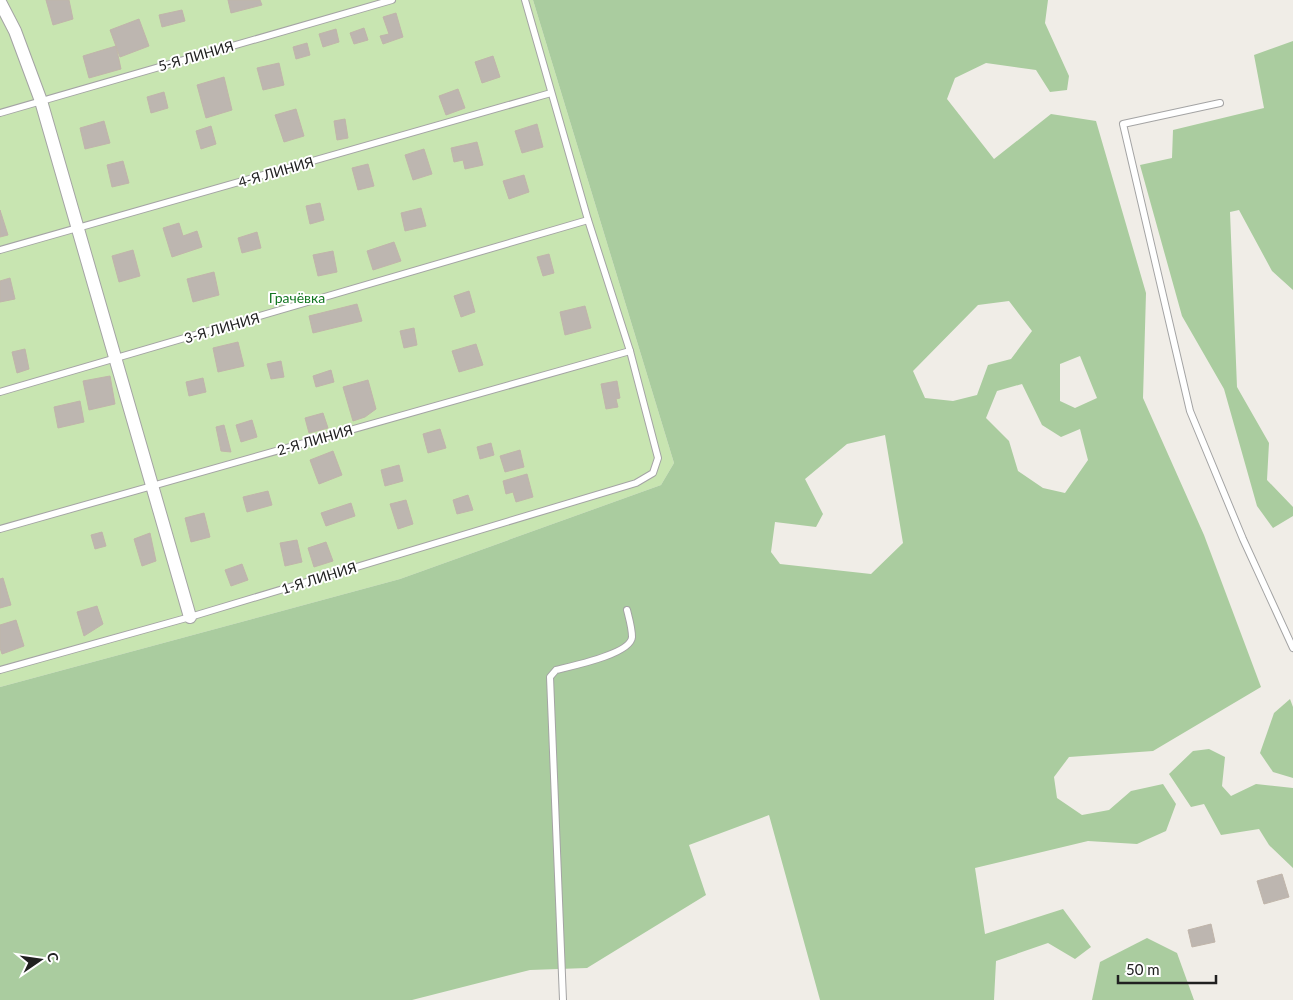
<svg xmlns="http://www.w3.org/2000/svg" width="1293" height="1000" font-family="Lato,sans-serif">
  <rect width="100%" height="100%" fill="#f0ede7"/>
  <path fill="#c8e5b1" d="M0 0H533L674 463 661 485 400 579 0 687Z"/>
  <g fill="#aacc9f" fill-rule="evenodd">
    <path d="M533 0H1048L1045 23 1069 76 1067 90 1050 92 1036 70 986 63 955 78 947 99 994 159 1051 114 1096 121 1146 293 1143 398 1204 535 1261 687 1153 751 1069 757 1054 777 1057 798 1082 815 1109 810 1131 791 1163 784 1176 804 1166 831 1137 844 1088 841 975 868 985 934 1063 909 1091 947 1075 959 1048 943 996 961 994 1000H820L769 815 689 845 706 895 587 968 530 970 412 1000H0V687L400 579 661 485 674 463ZM1009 301 1032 331 1011 359 988 365 977 395 953 401 925 398 913 371 978 305ZM1080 356 1097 398 1075 408 1060 401V364ZM1022 384 1042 425 1061 437 1080 429 1088 460 1065 493 1043 488 1018 471 1009 441 986 418 997 391ZM885 435 903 543 871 574 780 564 771 552 775 522 816 527 823 514 805 479 847 444Z"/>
    <path d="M1293 41V290L1272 271 1239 210 1230 212 1237 387 1269 443 1267 480 1293 507V516L1273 528 1257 506 1224 389 1182 316 1140 165 1172 158 1173 130 1264 108 1254 55Z"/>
    <path d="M1290 699 1293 707V778L1273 772 1260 753 1274 713Z"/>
    <path d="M1209 749 1225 757 1222 786 1231 796 1256 784 1293 788V868L1269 845 1259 829 1221 835 1204 804 1191 807 1169 774 1193 751Z"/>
    <path d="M1147 938 1177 953 1194 1000H1092L1100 962Z"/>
  </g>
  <g fill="#bdb6b0" stroke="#c0b5aa">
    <path d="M46 0H69L73 19 53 25Z"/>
    <path d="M228 0H260L262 5 231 13Z"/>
    <path d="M182 10 185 21 162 27 159 15Z"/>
    <path d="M396 13 403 37 383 44 380 36 389 34 383 17Z"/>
    <path d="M139 19 149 46 120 57 110 30Z"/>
    <path d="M364 28 368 40 354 44 350 33Z"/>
    <path d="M336 29 339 42 323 47 319 34Z"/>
    <path d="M307 43 310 55 296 59 293 47Z"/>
    <path d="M116 46 121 69 89 78 83 56Z"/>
    <path d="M493 56 500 77 482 83 475 62Z"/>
    <path d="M279 63 284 85 263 90 257 68Z"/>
    <path d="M224 77 232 110 206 118 197 85Z"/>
    <path d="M458 89 465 108 446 115 439 96Z"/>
    <path d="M164 92 168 108 151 113 147 97Z"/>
    <path d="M296 109 304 136 284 142 275 115Z"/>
    <path d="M345 119 348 138 337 140 334 121Z"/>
    <path d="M104 121 110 143 85 149 80 128Z"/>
    <path d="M537 124 543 147 522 153 515 131Z"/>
    <path d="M211 126 216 144 201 149 196 131Z"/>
    <path d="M477 142 483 165 465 169 463 160 454 162 451 148Z"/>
    <path d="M424 149 432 174 413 180 405 155Z"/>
    <path d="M123 161 129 183 112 187 107 165Z"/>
    <path d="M368 164 374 186 358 190 352 168Z"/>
    <path d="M524 175 529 192 509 199 503 181Z"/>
    <path d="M320 203 324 220 310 224 306 206Z"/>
    <path d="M421 208 426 226 405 231 401 213Z"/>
    <path d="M0 210 8 235 0 237Z"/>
    <path d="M179 223 183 236 197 231 202 247 172 257 163 228Z"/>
    <path d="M257 232 261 248 242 253 238 238Z"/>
    <path d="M394 242 401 261 373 270 367 251Z"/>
    <path d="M133 250 140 276 119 282 112 256Z"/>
    <path d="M333 251 337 272 318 276 313 255Z"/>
    <path d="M549 254 554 273 543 276 537 257Z"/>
    <path d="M214 272 219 295 193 302 187 279Z"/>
    <path d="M10 278 15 299 0 302V281Z"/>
    <path d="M469 291 475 312 461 317 454 296Z"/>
    <path d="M357 304 362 321 313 333 309 316Z"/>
    <path d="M585 306 591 328 565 335 560 312Z"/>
    <path d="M414 328 417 345 404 348 400 331Z"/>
    <path d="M238 342 244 366 218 372 213 348Z"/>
    <path d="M476 344 483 365 459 372 452 351Z"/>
    <path d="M25 349 29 369 17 373 12 352Z"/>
    <path d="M281 361 284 377 271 379 267 364Z"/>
    <path d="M331 370 334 382 316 387 313 376Z"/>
    <path d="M110 376 115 404 89 410 83 381Z"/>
    <path d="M203 378 206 392 189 396 186 382Z"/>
    <path d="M368 380 376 409 365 417 353 421 343 387Z"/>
    <path d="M617 381 620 398 616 399 618 407 606 409 601 384Z"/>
    <path d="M80 401 84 422 58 428 54 407Z"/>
    <path d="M323 413 328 428 309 433 305 418Z"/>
    <path d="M252 420 257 437 241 442 236 425Z"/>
    <path d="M224 425 231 452 221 451 216 427Z"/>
    <path d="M440 429 446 448 428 453 423 434Z"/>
    <path d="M491 443 494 455 480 459 477 447Z"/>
    <path d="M520 450 524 467 505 472 500 456Z"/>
    <path d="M333 451 342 475 319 484 310 460Z"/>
    <path d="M399 465 403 481 385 486 381 470Z"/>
    <path d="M527 474 533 497 516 502 513 492 506 494 503 481Z"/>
    <path d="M268 491 272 505 247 512 243 497Z"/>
    <path d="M468 495 473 510 457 514 453 500Z"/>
    <path d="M406 500 413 524 398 529 390 504Z"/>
    <path d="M351 503 355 516 326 526 321 513Z"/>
    <path d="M204 513 210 537 191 542 185 518Z"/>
    <path d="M102 532 106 546 95 549 91 535Z"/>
    <path d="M150 533 156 561 142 566 134 539Z"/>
    <path d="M297 540 302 562 285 566 280 543Z"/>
    <path d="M326 542 333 561 314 567 308 548Z"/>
    <path d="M242 564 248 580 231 586 225 570Z"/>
    <path d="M3 578 11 605 0 608V579Z"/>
    <path d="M97 606 103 624 84 636 77 612Z"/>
    <path d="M16 620 24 646 2 654 0 648V625Z"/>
    <path d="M1282 874 1289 897 1264 904 1257 881Z"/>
    <path d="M1211 924 1215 942 1192 947 1188 930Z"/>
  </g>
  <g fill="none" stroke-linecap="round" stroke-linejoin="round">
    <g stroke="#a4a4a4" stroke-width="8">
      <g id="service">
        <path d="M1220 103 1123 124 1190 411 1243 539 1293 648"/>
        <path d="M0 113 392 0"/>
        <path d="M0 250 551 93"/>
        <path d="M0 392 588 220"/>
        <path d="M0 529 630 351"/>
        <path d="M0 670 190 617 636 483 653 473 658 458 630 351 588 220 525 0"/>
        <path d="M563 1000 550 677 556 670C572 666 631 654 632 637 632 628 629 618 627 610"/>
      </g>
    </g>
    <g stroke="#a4a4a4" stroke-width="14">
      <path id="minor" d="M0 2 15 31 41 101 190 617"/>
    </g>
    <use href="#service" stroke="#fff" stroke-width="6"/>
    <use href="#minor" stroke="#fff" stroke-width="12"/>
  </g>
  <g text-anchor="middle" stroke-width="4" stroke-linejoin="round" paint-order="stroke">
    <g font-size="14" fill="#202020" stroke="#fff">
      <text transform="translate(196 56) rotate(-16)" y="5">5-Я ЛИНИЯ</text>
      <text transform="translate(276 172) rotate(-16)" y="5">4-Я ЛИНИЯ</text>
      <text transform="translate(222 328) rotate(-16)" y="5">3-Я ЛИНИЯ</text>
      <text transform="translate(315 440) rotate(-16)" y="5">2-Я ЛИНИЯ</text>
      <text transform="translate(319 578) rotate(-17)" y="5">1-Я ЛИНИЯ</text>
    </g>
    <g font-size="14" fill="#147722" stroke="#fff">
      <text x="297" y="303">Грачёвка</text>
    </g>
  </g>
  <g transform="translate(40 960) rotate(77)" stroke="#ffffff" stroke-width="4" paint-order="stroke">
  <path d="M0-4L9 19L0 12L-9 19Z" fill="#202020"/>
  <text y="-8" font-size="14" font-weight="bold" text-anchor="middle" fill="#202020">С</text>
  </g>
  <path d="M1118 975v8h98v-8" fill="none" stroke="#202020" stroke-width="2.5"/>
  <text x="1126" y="975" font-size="15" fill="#202020" stroke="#ffffff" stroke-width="4" paint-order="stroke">50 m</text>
</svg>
